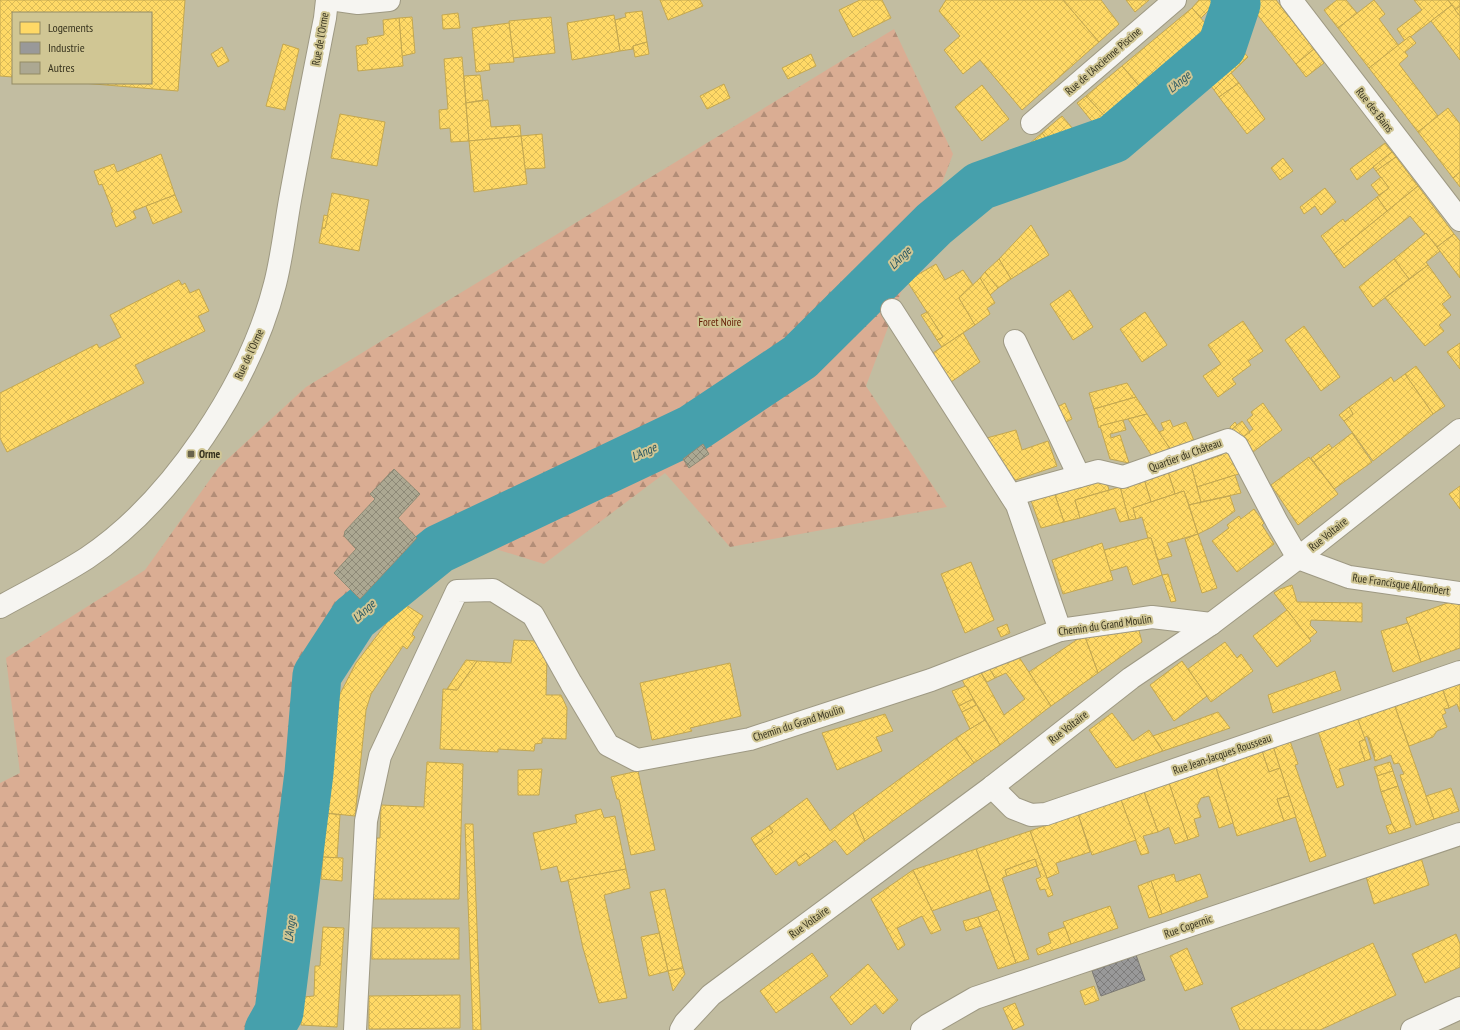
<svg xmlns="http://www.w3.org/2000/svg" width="1460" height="1030" font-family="'PT Sans Narrow',sans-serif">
  <defs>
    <pattern id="forest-firs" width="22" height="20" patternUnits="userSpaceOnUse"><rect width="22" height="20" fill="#daad93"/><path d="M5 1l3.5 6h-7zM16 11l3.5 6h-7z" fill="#b28d77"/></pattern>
    <pattern id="homes-cross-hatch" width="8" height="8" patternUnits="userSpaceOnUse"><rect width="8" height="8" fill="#ffd966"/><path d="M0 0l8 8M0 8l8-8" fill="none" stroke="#dbbb58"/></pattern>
    <pattern id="industry-cross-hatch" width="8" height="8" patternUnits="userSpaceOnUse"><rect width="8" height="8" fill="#999"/><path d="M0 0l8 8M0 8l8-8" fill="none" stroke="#7e7d7c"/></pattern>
    <pattern id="building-cross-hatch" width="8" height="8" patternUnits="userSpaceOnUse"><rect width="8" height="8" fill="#aca892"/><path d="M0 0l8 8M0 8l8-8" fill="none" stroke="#8d8977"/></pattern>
  </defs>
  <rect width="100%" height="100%" fill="#c2bda1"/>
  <path fill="url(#forest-firs)" d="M894 29 953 154 866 386 947 507 730 547 665 473 544 564 486 546 378 609 331 692 287 1030H0V783L20 773 6 658 145 570 219 467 306 387Z"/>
  <g fill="url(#homes-cross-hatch)" stroke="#c3a750">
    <path d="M0 0H185L178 91 82 83H151V13H13V77L0 76Z"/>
    <path d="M660 0H700L703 6 668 20Z"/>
    <path d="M860 0H882L891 18 853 37 839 10Z"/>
    <path d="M946 0H1063L1099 42 1022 110 980 60 963 74 944 50 960 36 939 11Z"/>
    <path d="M1063 0H1101L1119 24 1099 42Z"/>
    <path d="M1126 0H1149L1135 12Z"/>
    <path d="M1199 0H1213L1216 3 1201 18 1192 8Z"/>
    <path d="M1249 0H1276L1314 49 1296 64 1249 4Z"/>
    <path d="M1337 0H1346L1357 13 1338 28 1324 10Z"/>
    <path d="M1374 0 1385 14 1379 19 1399 46 1369 68 1338 28Z"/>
    <path d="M1414 0H1448L1452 5 1405 41 1397 29 1422 10Z"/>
    <path d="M1448 0H1460V6L1455 10Z"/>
    <path d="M1452 5 1460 16V60L1431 21Z"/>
    <path d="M1460 6V16L1455 10Z"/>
    <path d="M1192 8 1212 31 1145 93 1122 66Z"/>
    <path d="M642 11 647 42 633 46V49L620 51 615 20 626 17 625 13Z"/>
    <path d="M458 13 460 28 443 29 442 15Z"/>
    <path d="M614 15 620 51 572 60 567 23Z"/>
    <path d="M412 17 415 53 402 56 399 18Z"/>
    <path d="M551 17 555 53 513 58 509 21Z"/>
    <path d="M399 18 403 66 358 71 356 46 368 44 367 38 384 35 383 20Z"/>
    <path d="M509 23 514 62 489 64 490 70 476 72 472 28Z"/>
    <path d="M1410 36 1416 43 1405 52 1408 56 1399 64 1438 116 1418 132 1369 68Z"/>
    <path d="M1231 38 1248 57 1214 90 1202 74 1226 48Z"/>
    <path d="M647 42 649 54 635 57 633 46Z"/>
    <path d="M283 44 299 49 285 110 266 106Z"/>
    <path d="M222 47 229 61 218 67 211 54Z"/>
    <path d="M1314 49 1324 63 1306 77 1296 64Z"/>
    <path d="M811 54 816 66 788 79 782 68Z"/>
    <path d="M462 57 469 141 451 142 450 128 440 129 439 110 448 109 444 59Z"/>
    <path d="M1122 66 1145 93 1110 122 1086 96Z"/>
    <path d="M1231 73 1239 83 1219 97 1214 90Z"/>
    <path d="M480 75 483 100 466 103 464 76Z"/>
    <path d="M1239 83 1265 119 1247 134 1219 97Z"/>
    <path d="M724 84 730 98 707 109 700 96Z"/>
    <path d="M982 85 1009 119 982 141 955 107Z"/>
    <path d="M1086 96 1110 122 1099 130 1077 103Z"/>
    <path d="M488 100 491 127 520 125 521 136 469 141 466 103Z"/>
    <path d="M1448 108 1460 124V172L1453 178 1418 132Z"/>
    <path d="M340 114 385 122 377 166 331 158Z"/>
    <path d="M1062 116 1080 137 1053 147 1042 133Z"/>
    <path d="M1042 133 1053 147 1035 154 1029 144Z"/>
    <path d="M542 134 545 168 525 169 521 136Z"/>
    <path d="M521 136 527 184 474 192 469 141Z"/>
    <path d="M1385 143 1392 152 1357 180 1350 169Z"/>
    <path d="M1392 152 1396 157 1376 171 1373 167Z"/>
    <path d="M161 154 175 195 133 211 136 218 116 227 111 213 113 212 102 184 99 185 94 171 114 164 117 172Z"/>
    <path d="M1396 157 1418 186 1387 211 1377 197 1389 188 1376 171Z"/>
    <path d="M1283 158 1293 171 1280 180 1271 168Z"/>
    <path d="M1460 172V187L1453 178Z"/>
    <path d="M1381 177 1389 188 1379 195 1371 185Z"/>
    <path d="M1418 186 1454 234 1437 247 1426 233 1425 234 1410 216 1344 268 1334 254Z"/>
    <path d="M1325 188 1336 202 1321 215 1315 206 1304 214 1300 207Z"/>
    <path d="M332 193 369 200 359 251 319 243 322 228H325Z"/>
    <path d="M175 195 182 212 153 224 146 206Z"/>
    <path d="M980 197 988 210 957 229 950 218Z"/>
    <path d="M1377 197 1387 211 1334 254 1321 236 1343 219 1345 222Z"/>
    <path d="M324 215 328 216 325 228H322Z"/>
    <path d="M1031 225 1049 255 1011 279 999 259Z"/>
    <path d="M1426 233 1440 251 1426 262 1428 265 1409 279 1394 259Z"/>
    <path d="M1454 234 1460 241V278L1437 247Z"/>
    <path d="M999 259 1011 279 998 288 985 272Z"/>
    <path d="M1394 259 1409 279 1373 307 1359 287Z"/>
    <path d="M936 264 945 280 963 270 973 285 959 298 975 325 942 347 937 340 943 337 907 281Z"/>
    <path d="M1428 265 1451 297 1442 304 1451 315 1439 325 1444 331 1425 346 1385 298Z"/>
    <path d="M985 272 998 288 990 295 980 278Z"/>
    <path d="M980 278 995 303 987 308 990 314 975 325 959 298Z"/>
    <path d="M179 280 182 285 185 283 190 293 199 289 209 311 198 316 205 331 135 365 144 383 7 452 0 438V393L97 344 99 348 121 337 110 315Z"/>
    <path d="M1070 290 1093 327 1073 340 1050 304Z"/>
    <path d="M927 312 943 337 937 340 921 315Z"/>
    <path d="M1145 312 1167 345 1142 362 1120 329Z"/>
    <path d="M1243 321 1263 351 1248 361 1251 365 1232 379 1236 384 1218 397 1203 376 1221 364 1208 345Z"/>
    <path d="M1304 326 1340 377 1321 391 1285 340Z"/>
    <path d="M963 333 980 362 948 384 930 355Z"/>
    <path d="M1460 343V369L1447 352Z"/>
    <path d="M1416 366 1445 406 1433 414 1405 374Z"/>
    <path d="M1405 374 1433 414 1373 461 1344 421 1353 414 1349 407 1391 377 1394 382Z"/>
    <path d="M1127 383 1136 397 1094 409 1089 393Z"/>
    <path d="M1136 397 1147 414 1101 426 1099 428 1094 409Z"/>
    <path d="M1065 403 1072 419 1064 423 1057 407Z"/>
    <path d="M1263 403 1282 430 1249 455 1239 440 1253 429 1247 420 1253 415 1251 412Z"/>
    <path d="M1349 407 1353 414 1344 421 1339 415Z"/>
    <path d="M1147 414 1171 450 1152 456 1128 419Z"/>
    <path d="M1123 420 1126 430 1110 434 1111 438 1120 435 1129 463 1110 459 1100 426Z"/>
    <path d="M1170 420 1173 427 1186 422 1195 443 1171 450 1159 432 1164 430 1161 423Z"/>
    <path d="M1242 421 1250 432 1239 440 1231 430Z"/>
    <path d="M1235 422 1237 425 1231 430 1230 427Z"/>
    <path d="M1016 430 1022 450 1048 441 1057 466 1010 482 983 439Z"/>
    <path d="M1352 433 1372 462 1334 489 1314 462Z"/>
    <path d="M1329 444 1332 448 1314 462 1311 458Z"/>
    <path d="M1224 451 1234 453 1242 473 1197 487 1191 465 1222 455Z"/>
    <path d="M1309 457 1338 494 1298 525 1271 485Z"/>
    <path d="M1191 465 1201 502 1189 505 1184 491 1175 494 1168 472Z"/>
    <path d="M1168 472 1175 494 1151 502 1144 479Z"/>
    <path d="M1235 475 1241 493 1201 502 1197 487Z"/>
    <path d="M1105 477 1109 490 1075 500 1080 518 1064 522 1053 489Z"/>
    <path d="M1144 479 1151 502 1133 508 1136 519 1129 520 1120 487Z"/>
    <path d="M1460 486V509L1449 494Z"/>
    <path d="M1120 487 1129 520 1120 522 1115 508 1080 518 1075 500Z"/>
    <path d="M1053 489 1064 522 1041 528 1029 495Z"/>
    <path d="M1184 491 1198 534 1167 543 1172 556 1158 560 1151 538H1148L1142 517 1136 519 1133 508Z"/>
    <path d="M1230 496 1235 511 1212 527 1198 534 1189 505Z"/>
    <path d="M1254 509 1264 523 1262 525 1274 544 1237 572 1212 541 1229 528 1227 525 1239 516 1241 519Z"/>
    <path d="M1198 534 1217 588 1202 593 1185 539Z"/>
    <path d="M1148 538H1151L1162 575 1133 585 1127 566 1110 571 1104 550Z"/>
    <path d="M1102 543 1113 580 1063 594 1052 560Z"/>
    <path d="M971 562 994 620 965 633 941 574Z"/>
    <path d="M1168 574 1176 601 1171 602 1162 575Z"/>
    <path d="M1292 585 1297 602 1362 603V622L1311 620 1310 625 1317 632 1309 639 1274 593 1280 589Z"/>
    <path d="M1456 600 1460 602V648L1421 662 1406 618Z"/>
    <path d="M406 605 423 616 412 634 415 637 407 649 403 646 371 694 366 710 355 816 326 813 337 707 340 694 356 663 363 654 388 621Z"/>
    <path d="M1287 610 1311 641 1277 667 1253 636Z"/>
    <path d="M1408 623 1421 662 1393 672 1381 631Z"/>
    <path d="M1007 624 1010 633 1001 637 997 628Z"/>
    <path d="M1138 627 1142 642 1098 673 1085 637Z"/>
    <path d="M1085 637 1098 673 1051 706 1029 672 1078 639Z"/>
    <path d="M514 640 534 641 547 657 546 695H561L567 708 566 739 542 738V743L535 744 534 751 498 749V752L440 749 443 689 457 690 477 661 511 663Z"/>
    <path d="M1225 642 1237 658 1241 654 1253 671 1211 702 1188 669Z"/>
    <path d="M1019 657 1051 706 1000 745 966 686H965L961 677 980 671 1004 715 1025 699 1006 673 995 678 989 668Z"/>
    <path d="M466 660 477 661 457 690 447 689Z"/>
    <path d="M1182 661 1207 696 1174 721 1150 685Z"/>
    <path d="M730 663 741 716 690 728 692 731 652 740 640 683Z"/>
    <path d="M989 668 995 678 987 682 980 671Z"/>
    <path d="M1335 671 1341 690 1273 713 1268 695Z"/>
    <path d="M1460 682V712L1457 704 1449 708 1442 688Z"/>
    <path d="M966 686 985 720 970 729 962 712 976 705 973 699 959 706 952 691Z"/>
    <path d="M1442 688 1449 708 1444 709 1446 713 1442 715 1447 727 1437 731 1433 737 1409 746 1394 704Z"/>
    <path d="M973 699 976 705 962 712 959 706Z"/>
    <path d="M1394 704 1434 819 1416 825 1400 775 1404 774 1399 763 1394 764 1391 755 1375 761 1374 757H1375L1369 738H1368L1367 736 1364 738 1357 717Z"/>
    <path d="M1218 712 1230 728 1163 751 1153 736Z"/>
    <path d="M1112 713 1133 741 1149 730 1163 751 1116 768 1089 730Z"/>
    <path d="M885 714 893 731 876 737 882 751 837 770 822 733Z"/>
    <path d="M1357 717 1365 739 1359 742 1365 761 1339 769 1344 785 1337 788 1318 731Z"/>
    <path d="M985 720 1000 745 974 763 956 738 970 729Z"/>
    <path d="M956 738 974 763 865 841 853 813Z"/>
    <path d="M1368 738H1369L1375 757H1374Z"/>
    <path d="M1365 739 1371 759 1365 761 1359 742Z"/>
    <path d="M1290 741 1298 764 1295 765 1326 856 1310 862 1273 746Z"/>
    <path d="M1273 746 1280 768 1269 772 1262 751Z"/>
    <path d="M1262 751 1269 772 1280 768 1289 796 1277 799 1284 821 1237 836 1216 768Z"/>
    <path d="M427 762 463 764 459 899H373L374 838H380L381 805 424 807Z"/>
    <path d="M1390 762 1393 771 1377 776 1374 767Z"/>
    <path d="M1216 768 1233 823 1219 828 1209 796 1201 798 1197 806 1201 817 1194 819 1199 836 1188 840 1169 783Z"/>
    <path d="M542 769 539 795H518V770Z"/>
    <path d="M638 771 655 850 631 855 619 799H617L611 777Z"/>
    <path d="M1393 771 1398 786 1381 792 1377 776Z"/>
    <path d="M1169 783 1188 840 1175 844 1169 827 1158 832 1144 792Z"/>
    <path d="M1398 786 1411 827 1396 832 1392 824 1381 792Z"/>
    <path d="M1451 788 1459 811 1434 819 1426 796Z"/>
    <path d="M1144 792 1158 832 1143 836 1149 853 1141 855 1121 800Z"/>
    <path d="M1289 796 1296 817 1284 821 1277 799Z"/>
    <path d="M807 798 830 831 853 813 865 841 847 855 835 840 810 858 806 853 776 875 755 845 773 832 769 826Z"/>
    <path d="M1121 800 1136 840 1092 855 1078 814Z"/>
    <path d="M601 809 604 818 615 816 626 869 561 882 557 866 541 870 533 833 577 823 575 815Z"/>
    <path d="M326 813 340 815 337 858 323 857Z"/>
    <path d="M1078 814 1090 852 1056 863 1059 873 1047 878 1030 831Z"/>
    <path d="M465 824H473L481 1030H473Z"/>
    <path d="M1392 824 1396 832 1389 834 1386 826Z"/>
    <path d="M769 826 773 832 755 845 751 838Z"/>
    <path d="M1030 831 1053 895 1048 897 1045 889 1040 890 1036 879 1041 877 1035 859 1005 870 1007 876 1002 878 1029 959 1016 963 976 849Z"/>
    <path d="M976 849 990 890 932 911 913 870Z"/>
    <path d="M806 853 810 858 799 866 796 860Z"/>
    <path d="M1420 854 1429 885 1374 904 1365 873Z"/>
    <path d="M323 857 343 858 342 881 321 879Z"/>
    <path d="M1035 859 1037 866 1007 876 1005 870Z"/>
    <path d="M626 869 630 888 604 895 627 998 599 1003 583 948 568 880Z"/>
    <path d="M913 870 941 930 931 934 922 916 897 928 905 945 898 950 871 899Z"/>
    <path d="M1174 874 1176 882 1200 874 1208 897 1162 914 1151 881Z"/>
    <path d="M1151 881 1162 914 1149 918 1138 886Z"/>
    <path d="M665 889 683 968 668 971 650 892Z"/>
    <path d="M1110 906 1118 928 1071 944 1063 922Z"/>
    <path d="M998 910 1016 963 998 969 978 917Z"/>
    <path d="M978 917 981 926 966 931 963 921Z"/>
    <path d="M323 927 344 928 337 1027 301 1025 303 997 314 996 315 966H320Z"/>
    <path d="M1065 927 1071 944 1038 955 1036 949 1051 943 1048 933Z"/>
    <rect x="372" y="928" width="87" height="31"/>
    <path d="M659 933 668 971 649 976 641 937Z"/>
    <path d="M1456 934 1460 944V967L1425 983 1412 954Z"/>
    <path d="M1373 943 1396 995 1320 1030H1240L1231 1008Z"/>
    <path d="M1187 948 1203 984 1185 991 1170 956Z"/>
    <path d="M812 953 828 976 776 1013 760 991Z"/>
    <path d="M868 964 898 1000 883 1014 875 1004 851 1025 830 997Z"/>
    <path d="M683 968 685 974 673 991 668 971Z"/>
    <path d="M1094 986 1099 1000 1085 1005 1080 991Z"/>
    <path d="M460 995V1028L369 1029V996Z"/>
    <path d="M1015 1003 1024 1025 1013 1030 1003 1008Z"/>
  </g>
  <path fill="url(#industry-cross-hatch)" stroke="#7c7a74" d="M1136 955 1145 980 1101 996 1092 971Z"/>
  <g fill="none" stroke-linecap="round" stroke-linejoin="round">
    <path stroke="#46a0ac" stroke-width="49" d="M269 1030 279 1012 309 773 317 675 354 618 439 549 692 429 800 357 934 224 980 186 1113 139 1222 46 1236 4 1235 0"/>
  </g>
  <g fill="url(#building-cross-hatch)" stroke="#8f8c76">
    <path d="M703 444 709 454 689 468 683 459Z"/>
    <path d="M394 469 420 494 398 518 417 538 360 599 334 573 356 549 344 536 345 531 375 499 370 494Z"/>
  </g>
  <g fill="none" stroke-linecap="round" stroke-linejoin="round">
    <g stroke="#9e9983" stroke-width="24">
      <g id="minor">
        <path d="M337 0 358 3 389 0"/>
        <path d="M1291 0 1460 220"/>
        <path d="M1032 123 1175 0"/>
        <path d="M892 310 1017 505 1060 630"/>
        <path d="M1015 341 1079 476"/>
        <path d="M1011 495 1098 471 1123 477 1228 440 1237 446 1277 522 1298 558 1349 577 1460 593"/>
        <path d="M0 607C29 591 59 576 87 558 172 501 250 383 275 284 282 257 285 228 290 200 301 139 313 79 325 18L327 0"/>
        <path d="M992 787 1013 808 1031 815 1046 814 1460 672"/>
        <path d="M355 1030 366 821 380 756 457 591 493 590 533 615 571 683 608 745 637 760 750 739 931 680 1060 630 1152 617 1211 624"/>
        <path d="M681 1030 685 1023 711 995 992 787 1131 678 1211 624 1298 558 1460 430"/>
        <path d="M922 1030 928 1025 975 998 1460 834"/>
        <path d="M1412 1030 1460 1008"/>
      </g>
    </g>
    <use href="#minor" stroke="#f6f5f1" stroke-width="22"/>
  </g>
  <rect fill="#68634c" stroke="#d0c694" stroke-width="1.5" x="187" y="450" width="8" height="8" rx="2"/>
  <g text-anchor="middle" stroke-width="4" stroke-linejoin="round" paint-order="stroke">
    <g font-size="11" fill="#37331e" stroke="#d0c694">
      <text transform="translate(320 39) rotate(-80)" y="4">Rue de l'Orme</text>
      <text transform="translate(1103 61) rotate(-41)" y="4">Rue de l'Ancienne Piscine</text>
      <text transform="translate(1375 110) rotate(52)" y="4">Rue des Bains</text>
      <text transform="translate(249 354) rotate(-65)" y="4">Rue de l'Orme</text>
      <text transform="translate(1185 455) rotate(-20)" y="4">Quartier du Château</text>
      <text transform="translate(1328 534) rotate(-39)" y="4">Rue Voltaire</text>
      <text transform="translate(1401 584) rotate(8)" y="4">Rue Francisque Allombert</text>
      <text transform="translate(1105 625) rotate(-8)" y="4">Chemin du Grand Moulin</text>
      <text transform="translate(798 723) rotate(-18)" y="4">Chemin du Grand Moulin</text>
      <text transform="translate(1068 727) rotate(-38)" y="4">Rue Voltaire</text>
      <text transform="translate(1222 754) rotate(-19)" y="4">Rue Jean-Jacques Rousseau</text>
      <text transform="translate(809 922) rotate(-36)" y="4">Rue Voltaire</text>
      <text transform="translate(1188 926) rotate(-19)" y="4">Rue Copernic</text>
    </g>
    <g font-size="11" fill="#611800" stroke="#d0c694">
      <text x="720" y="326">Foret Noire</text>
    </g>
    <g font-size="11" font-weight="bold" fill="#37331e" stroke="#d0c694" text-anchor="start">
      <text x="199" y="458">Orme</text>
    </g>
    <g font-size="12" font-style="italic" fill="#275662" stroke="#d0c694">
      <text transform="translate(1179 82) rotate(-40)" y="4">L'Ange</text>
      <text transform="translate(900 258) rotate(-45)" y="4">L'Ange</text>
      <text transform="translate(644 452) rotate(-25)" y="4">L'Ange</text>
      <text transform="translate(364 611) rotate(-43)" y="4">L'Ange</text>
      <text transform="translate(290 929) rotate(-83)" y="4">L'Ange</text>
    </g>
  </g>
  <rect x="12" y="12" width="140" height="72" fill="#d0c694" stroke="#938b65"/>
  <rect x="20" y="22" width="20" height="12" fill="#ffd966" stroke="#938b65"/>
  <text x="48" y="32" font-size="12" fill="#37331e">Logements</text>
  <rect x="20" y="42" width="20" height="12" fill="#999999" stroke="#938b65"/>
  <text x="48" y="52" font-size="12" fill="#37331e">Industrie</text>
  <rect x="20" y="62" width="20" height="12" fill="#aca892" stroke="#938b65"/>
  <text x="48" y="72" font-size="12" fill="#37331e">Autres</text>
</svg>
